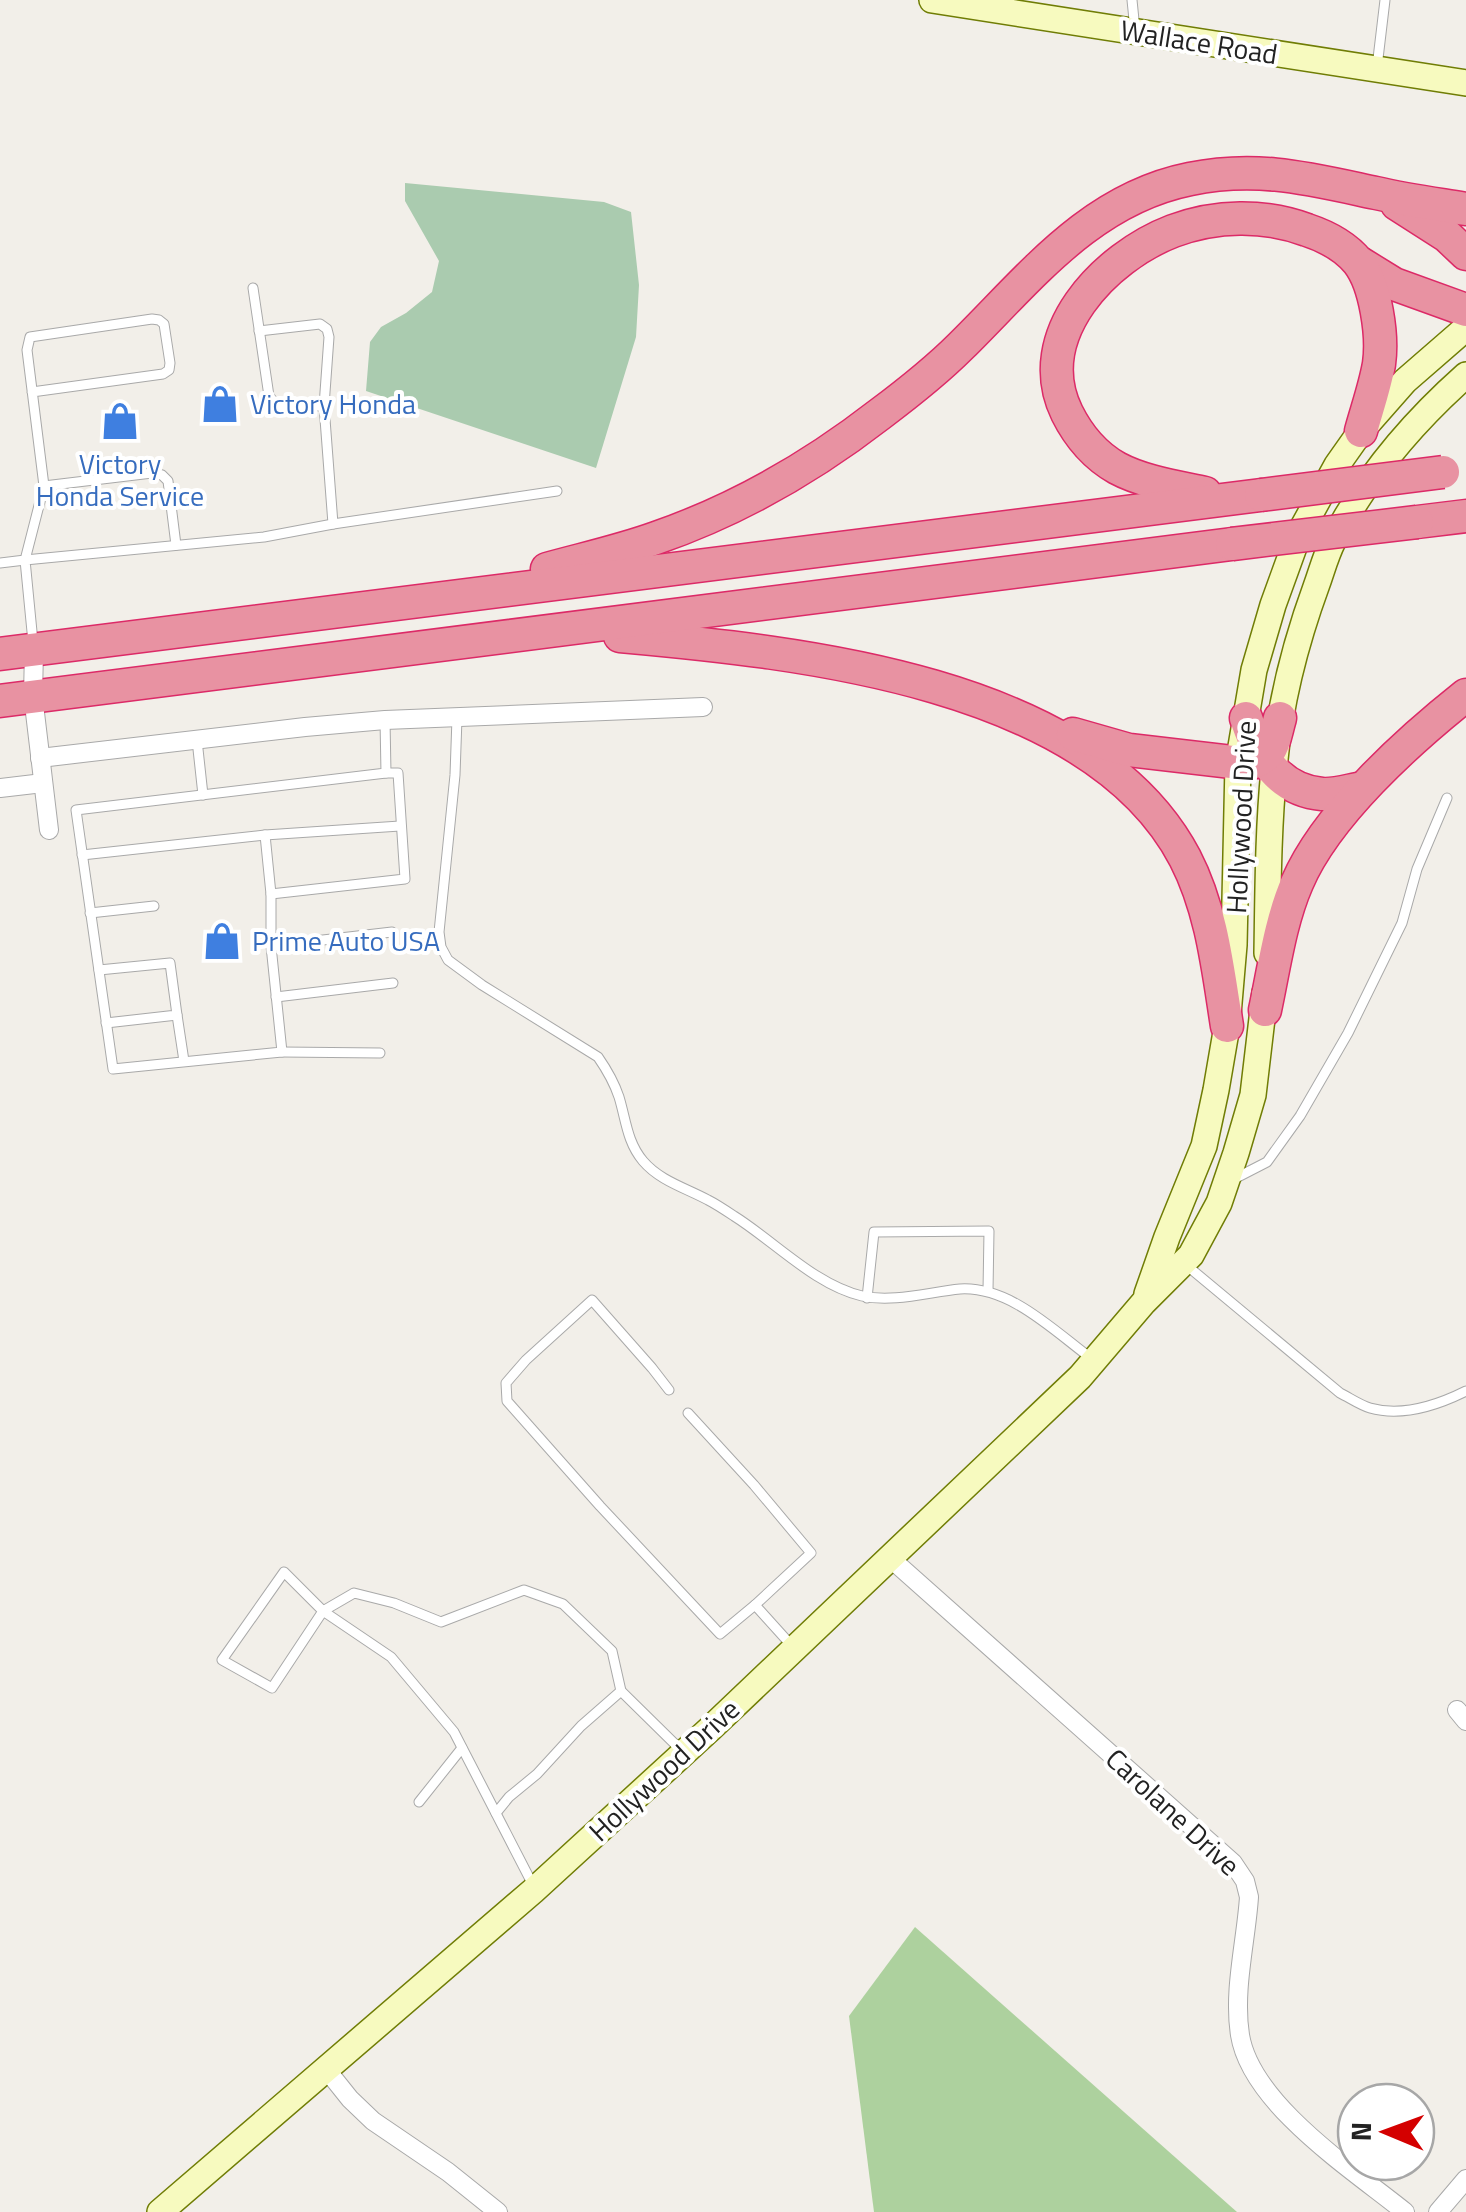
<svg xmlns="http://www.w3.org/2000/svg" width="1466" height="2212" font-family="'Titillium Web',sans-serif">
  <rect width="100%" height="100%" fill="#f2efe9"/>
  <path fill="#add19e" d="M915 1927 1237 2212H874L849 2016Z"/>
  <path fill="#aacbaf" d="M405 183 604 202 631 212 639 285 636 337 596 468 366 391 370 342 381 327 406 313 432 292 439 261 405 201Z"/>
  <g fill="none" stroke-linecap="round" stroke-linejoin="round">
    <g stroke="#a9a9a9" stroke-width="11">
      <g id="lane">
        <path d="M1132 0 1135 30"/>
        <path d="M1377 67 1385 0"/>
        <path d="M253 288 269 396 276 404 281 405 324 406"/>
        <path d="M44 486 152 473 162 475 168 481 176 545"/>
        <path d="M333 524 557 491"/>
        <path d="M0 563 25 560 44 486 27 350 30 337 152 319 159 320 164 324 170 363 169 370 163 374 32 392"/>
        <path d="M33 642 25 560 264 537 333 524 324 406 329 337 327 329 320 324 259 331"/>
        <path d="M457 718 455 775 439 932 441 947 448 960 482 985 598 1057C607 1070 614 1082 619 1097 626 1120 627 1142 643 1161 660 1181 686 1188 708 1200 716 1204 725 1210 734 1216 774 1241 815 1285 862 1296 893 1303 929 1292 960 1289 1010 1286 1054 1331 1092 1359"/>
        <path d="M385 720 386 773 76 810 113 1069 282 1052 271 946V894L265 835 400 826"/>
        <path d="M197 740 203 795"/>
        <path d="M82 855 265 835"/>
        <path d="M271 894 405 879 398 773H386"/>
        <path d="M90 913 154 906"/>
        <path d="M271 946 392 932"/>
        <path d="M99 970 170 963 177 1015 106 1023"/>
        <path d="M276 997 393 983"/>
        <path d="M177 1015 184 1061"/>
        <path d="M282 1052 380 1053"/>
        <path d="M1232 1180 1267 1162 1300 1116 1348 1033 1402 923 1417 869 1447 798"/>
        <path d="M1185 1264 1340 1393C1350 1398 1360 1405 1370 1408 1402 1417 1438 1405 1466 1391"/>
        <path d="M867 1298 874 1232 989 1231 988 1291"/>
        <path d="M669 1390 652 1368 592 1300 526 1360 506 1383 507 1401 600 1506 720 1634 755 1605 792 1646"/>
        <path d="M688 1413 754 1485 811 1553 755 1605"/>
        <path d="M419 1802 462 1748"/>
        <path d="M496 1813 509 1797 537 1774 581 1726 621 1691 682 1751"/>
        <path d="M534 1887 454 1732 391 1657 323 1611 272 1688 222 1660 284 1572 323 1611 354 1593 394 1603 441 1622 524 1590 563 1604 612 1651 621 1691"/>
      </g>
    </g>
    <g stroke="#a9a9a9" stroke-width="20">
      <g id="street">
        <path d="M34 650 33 696 49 830"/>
        <path d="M40 758 305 727 385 720 703 707"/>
        <path d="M0 788 43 783"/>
        <path d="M889 1557 1233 1863 1245 1881 1249 1897C1246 1942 1233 1990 1240 2035 1251 2104 1353 2170 1405 2212"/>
        <path d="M1457 1710 1466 1721"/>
        <path d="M326 2069 350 2099 373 2121 448 2172 498 2212"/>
        <path d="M1438 2212 1466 2179"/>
      </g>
    </g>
    <g stroke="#707d05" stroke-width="28">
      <g id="secondary">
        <path d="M932 0 1466 83"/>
        <path d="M1267 953C1268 892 1268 830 1274 770 1279 706 1295 644 1317 584 1322 570 1326 555 1333 541 1366 477 1413 422 1466 375"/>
        <path d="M1147 1294 1167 1237 1204 1146 1216 1090 1227 1026 1234 945 1238 764 1254 670 1273 605 1298 536 1337 465 1361 431 1405 381 1466 328"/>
        <path d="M160 2212 533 1891 711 1728 1080 1377 1144 1302 1191 1255 1219 1203 1236 1153 1253 1095 1265 993"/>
      </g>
    </g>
    <g stroke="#dc2a67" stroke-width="35">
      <g id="highway">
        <path d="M1397 204 1447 236 1466 254"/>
        <path d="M1360 263 1394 284 1466 310"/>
        <path d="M1205 493C1177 487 1143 482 1117 468 1094 455 1079 437 1067 413 1029 335 1105 257 1173 231 1216 215 1264 214 1307 230 1325 236 1345 246 1358 262 1376 285 1383 336 1379 364 1375 387 1367 409 1361 431"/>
        <path d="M1417 522 1466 516"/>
        <path d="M547 569C583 559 620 551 656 538 737 510 813 466 880 414 908 393 937 370 961 346 1030 278 1090 199 1190 179 1258 165 1310 179 1376 193 1406 200 1436 204 1466 209"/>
        <path d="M620 636C798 652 1092 681 1185 858 1212 910 1218 969 1227 1026"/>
        <path d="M0 654 1261 495"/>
        <path d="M0 701 1232 544"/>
        <path d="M1246 718C1258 755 1278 790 1322 794 1335 795 1350 790 1363 788"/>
        <path d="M1073 734 1129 750 1249 764C1275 756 1273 742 1280 718"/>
        <path d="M1265 1010C1274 968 1280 922 1297 883 1326 815 1408 741 1466 695"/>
      </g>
    </g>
    <use href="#lane" stroke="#fff" stroke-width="9"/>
    <use href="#street" stroke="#fff" stroke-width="18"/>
    <use href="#secondary" stroke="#f7fabf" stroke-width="25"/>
    <use href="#highway" stroke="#e892a2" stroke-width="32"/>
    <g stroke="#dc2a67" stroke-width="35" stroke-linecap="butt">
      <g id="highway-bridge">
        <path d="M1261 495 1443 472"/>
        <path d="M1232 544 1417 522"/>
      </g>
    </g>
    <use href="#highway-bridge" stroke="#e892a2" stroke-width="32"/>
  </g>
  <defs>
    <g id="shop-bare" transform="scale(3)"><path d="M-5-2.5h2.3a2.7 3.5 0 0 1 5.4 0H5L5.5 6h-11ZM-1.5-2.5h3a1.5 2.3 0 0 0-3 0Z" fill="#3f7fe0" stroke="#fff" stroke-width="2.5" paint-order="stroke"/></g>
  </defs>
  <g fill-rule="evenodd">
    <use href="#shop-bare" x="220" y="404"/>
    <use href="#shop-bare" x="120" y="421"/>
    <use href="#shop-bare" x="222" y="941"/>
  </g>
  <g text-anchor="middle" stroke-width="8" stroke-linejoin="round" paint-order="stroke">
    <g font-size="28" fill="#222" stroke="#fff">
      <text transform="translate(1199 42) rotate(9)" y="10">Wallace Road</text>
      <text transform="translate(1241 817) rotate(-87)" y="10">Hollywood Drive</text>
      <text transform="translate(664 1770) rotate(-43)" y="10">Hollywood Drive</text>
      <text transform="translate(1173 1812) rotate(43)" y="10">Carolane Drive</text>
    </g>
    <g font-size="28" fill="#366cbe" stroke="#fff" text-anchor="start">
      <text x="250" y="414">Victory Honda</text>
      <text x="120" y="474" text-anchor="middle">Victory<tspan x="120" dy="32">Honda Service</tspan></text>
      <text x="252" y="951">Prime Auto USA</text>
    </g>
  </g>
  <g transform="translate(1386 2132) rotate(271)"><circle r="48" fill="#ffffff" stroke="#a7a7a7" stroke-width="2.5"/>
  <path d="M0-8L18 38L0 25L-18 38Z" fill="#d40000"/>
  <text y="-15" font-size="28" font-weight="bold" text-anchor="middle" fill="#222222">N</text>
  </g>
</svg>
